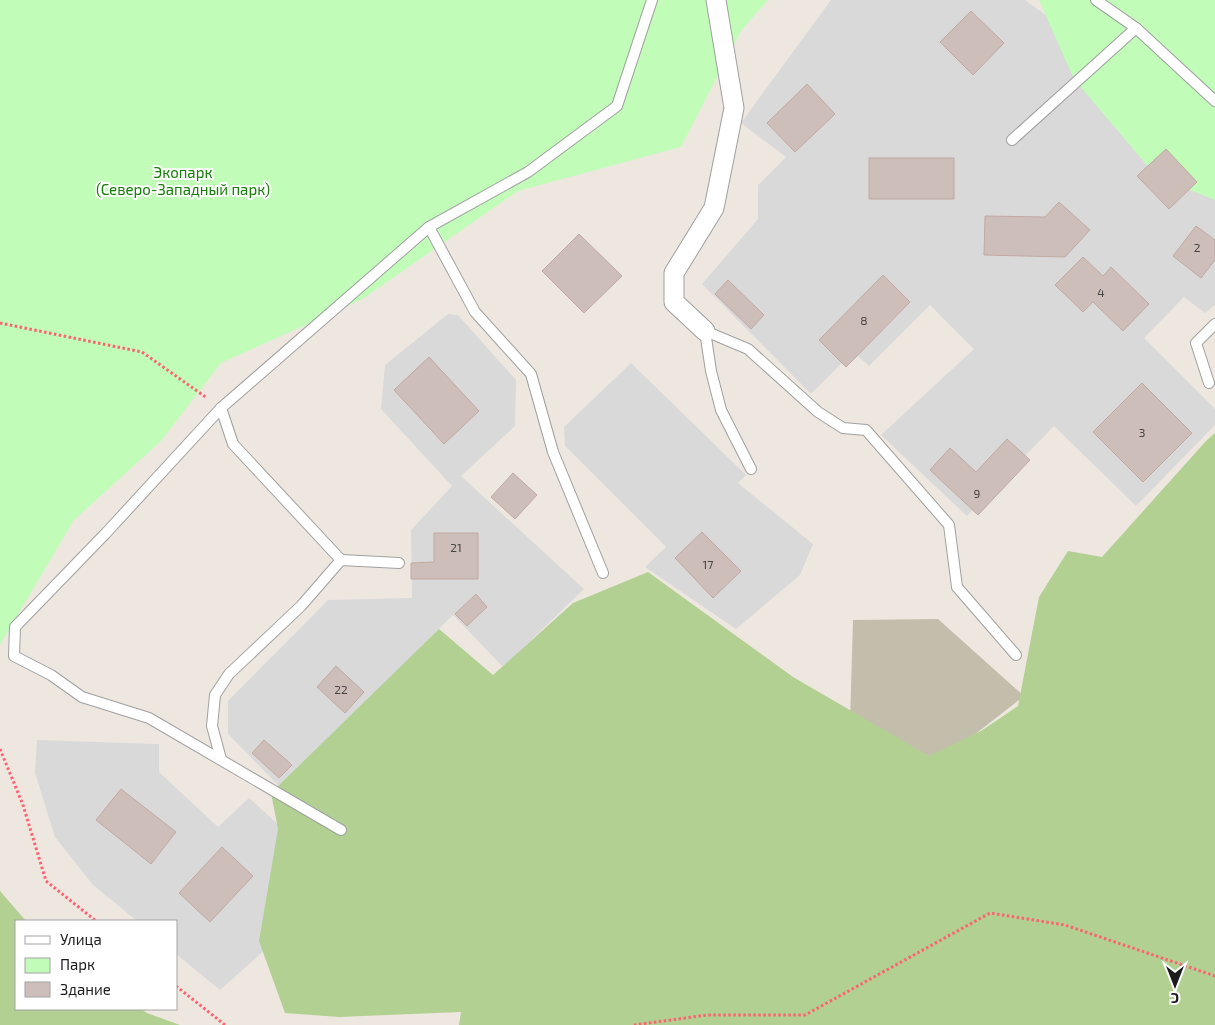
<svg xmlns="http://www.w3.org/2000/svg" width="1215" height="1025" font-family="'Exo 2',sans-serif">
  <rect width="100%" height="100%" fill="#eee7e0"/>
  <g fill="#dad9d9">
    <path d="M831 0H1025L1080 40 1215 159V305L1205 313 1184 297 1144 338 1215 409V425L1136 506 1054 426 967 516 881 435 974 349 930 305 869 366 858 356 846 367 842 363 811 394 702 284 758 219V185L786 157 741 123Z"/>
    <path d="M448 314 458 315 516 380 515 426 461 476 584 589 503 667 453 615 280 787 228 734V701L328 600 412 598 411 530 452 486 381 409 385 365Z"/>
    <path d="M631 363 746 475 738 483 813 544 800 575 736 629 645 567 666 547 565 446 564 427Z"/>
    <path d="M37 740 159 744V772L218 827 249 798 292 837 275 941 220 990 176 954V921H137L93 885 55 837 35 773Z"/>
  </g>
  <path fill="#c3beac" d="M938 619 1024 696 941 761 850 723 853 620Z"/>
  <g fill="#b1d092">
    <path d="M1215 433V1025H459L461 1012 339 1017 285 1013 259 941 278 829 271 793 439 629 493 675 573 603 648 572 793 677 929 756 981 731 1018 706 1039 597 1068 551 1102 557 1206 441Z"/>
    <path d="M0 891 26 921H16V1009H141L147 1013 180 1025H0Z"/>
  </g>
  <g fill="#c1fdb9">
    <path d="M0 0H768L741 31 681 147 518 191 361 300 221 363 161 441 74 520 0 645Z"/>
    <path d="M1039 0H1215V200L1156 176 1074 79Z"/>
  </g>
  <g fill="#cebeba" stroke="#c1a9a2">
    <path d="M971 11 1004 43 973 75 940 42Z"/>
    <path d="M807 84 835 114 795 152 767 123Z"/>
    <path d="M1166 149 1197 182 1169 209 1137 176Z"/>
    <rect x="869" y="158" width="85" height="41"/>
    <path d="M1059 202 1090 230 1065 257 984 255 985 216 1045 217Z"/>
    <path d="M1196 226 1215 240V260L1201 278 1173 256Z"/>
    <path d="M579 234 622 276 584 313 542 271Z"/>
    <path d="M1083 257 1103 276 1111 267 1149 304 1123 331 1093 302 1083 312 1055 285Z"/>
    <path d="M883 275 910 302 846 367 819 340Z"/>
    <path d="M728 280 764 315 751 329 715 294Z"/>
    <path d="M429 357 479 411 444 444 394 390Z"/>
    <path d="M1142 383 1192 433 1143 482 1093 432Z"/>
    <path d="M1007 439 1030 460 978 515 930 470 950 448 976 472Z"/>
    <path d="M513 473 537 495 515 519 491 497Z"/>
    <path d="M702 532 741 571 713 598 675 558Z"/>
    <path d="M434 533H478V579H411V563L434 562Z"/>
    <path d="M476 594 487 607 467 626 455 614Z"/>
    <path d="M336 666 364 692 345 713 317 687Z"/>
    <path d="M264 740 292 765 279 778 252 753Z"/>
    <path d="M121 789 176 832 151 864 96 820Z"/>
    <path d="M222 847 253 876 210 922 179 893Z"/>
  </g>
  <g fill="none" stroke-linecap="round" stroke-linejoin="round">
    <g stroke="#a0a0a0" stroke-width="12">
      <g id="lane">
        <path d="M1096 0 1136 28 1215 101"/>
        <path d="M1012 140 1136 28"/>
        <path d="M429 227 475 312 531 374 553 452 603 573"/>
        <path d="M705 331 748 349 818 412 843 428 866 430 949 525 957 587 1016 655"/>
        <path d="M705 331 711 371 721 410 751 469"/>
        <path d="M1209 383 1196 343 1215 324"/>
        <path d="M221 408 233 444 341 560"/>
        <path d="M221 759 212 726 215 695 229 674 301 606 341 560 399 563"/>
        <path d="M341 830 149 718 82 697 51 675 14 656 15 627 106 533 221 408 429 227 528 172 617 106 652 0"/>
      </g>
    </g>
    <g stroke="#a0a0a0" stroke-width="21">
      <path id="street" d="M705 331 674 302V273L714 208 734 108 716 0"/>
    </g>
    <g stroke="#ff6170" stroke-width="3" stroke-dasharray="2.5 2.5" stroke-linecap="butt">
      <path d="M0 323 142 352 207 398"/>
      <path d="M0 749 23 805 46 881 96 921"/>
      <path d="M176 986 225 1025"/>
      <path d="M634 1025 707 1015H805L990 913 1065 925 1215 976"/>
    </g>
    <use href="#lane" stroke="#fff" stroke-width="10"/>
    <use href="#street" stroke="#fff" stroke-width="19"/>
  </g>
  <g text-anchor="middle" stroke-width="4" stroke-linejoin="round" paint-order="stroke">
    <g font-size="12" fill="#484444">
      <text x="1197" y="252">2</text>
      <text x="1101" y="297">4</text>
      <text x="864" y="325">8</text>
      <text x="1142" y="437">3</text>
      <text x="977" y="498">9</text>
      <text x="456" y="552">21</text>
      <text x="708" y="569">17</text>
      <text x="341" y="694">22</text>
    </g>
    <g font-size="15" fill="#137f04" stroke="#fff">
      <text x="183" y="178">Экопарк<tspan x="183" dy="17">(Северо-Западный парк)</tspan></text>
    </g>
  </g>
  <rect x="15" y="920" width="162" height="90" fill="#ffffff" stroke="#a4a4a4"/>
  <rect x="25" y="936" width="25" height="8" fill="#ffffff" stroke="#a4a4a4"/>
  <text x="60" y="945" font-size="15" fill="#1c1c1c">Улица</text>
  <rect x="25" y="958" width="25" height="15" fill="#c1fdb9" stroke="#a4a4a4"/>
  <text x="60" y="970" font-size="15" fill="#1c1c1c">Парк</text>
  <rect x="25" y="982" width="25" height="15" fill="#cebeba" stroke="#a4a4a4"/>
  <text x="60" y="995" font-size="15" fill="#1c1c1c">Здание</text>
  <g transform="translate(1175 985) rotate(180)" stroke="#ffffff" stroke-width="4" paint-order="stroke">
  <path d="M0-4L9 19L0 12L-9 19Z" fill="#1c1c1c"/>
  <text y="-8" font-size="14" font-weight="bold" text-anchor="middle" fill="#1c1c1c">С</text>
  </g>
</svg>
